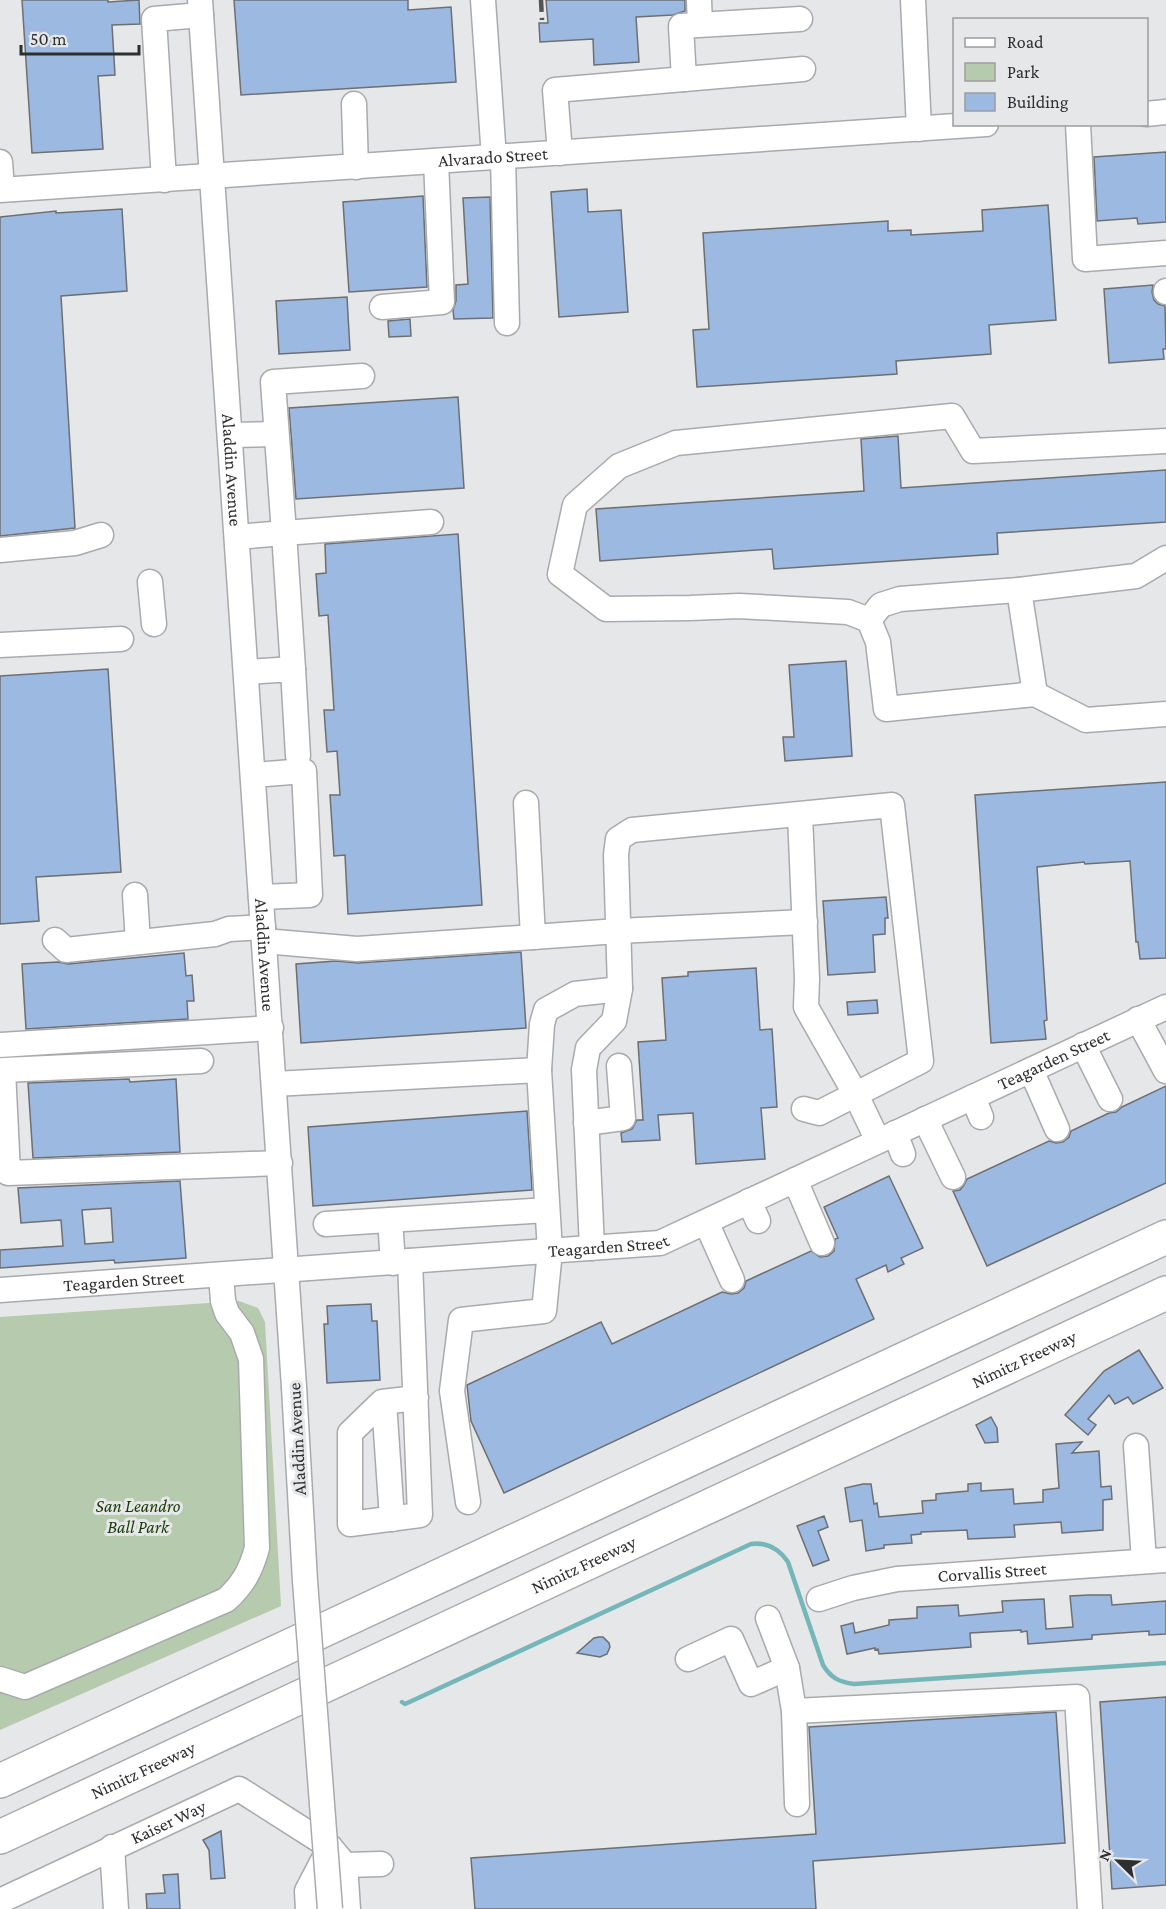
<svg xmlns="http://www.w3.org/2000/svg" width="1166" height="1909" font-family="'Crimson Pro',serif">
  <rect width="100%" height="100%" fill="#e5e7e9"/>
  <path fill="#b6cbad" d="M239 1301 258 1308 265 1322 281 1606 0 1730V1317Z"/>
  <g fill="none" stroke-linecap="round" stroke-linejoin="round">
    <path stroke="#75b7b9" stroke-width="4.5" d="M402 1702 405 1704 416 1699 751 1544C766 1542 779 1549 788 1562L823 1665C831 1678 839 1682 854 1684L1166 1663"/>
  </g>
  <g fill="#9cb9e2" stroke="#6e6f72" stroke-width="1.5" fill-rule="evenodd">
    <path d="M22 0H108V2L139 0 140 24 112 25 115 75 98 76 103 149 32 153Z"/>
    <path d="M234 0H408V10L451 7 456 82 241 95Z"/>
    <path d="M546 0H685V11L673 15 636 17 639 62 594 65 593 39 540 42 539 23H548Z"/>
    <path d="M1166 152V222L1138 224 1137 218 1097 221 1094 157Z"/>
    <path d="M587 189 588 212 621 210 628 312 559 317 551 192Z"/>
    <path d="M423 196 427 287 349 292 343 202Z"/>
    <path d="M490 197 493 318 454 319 453 310 456 301V285L468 284 463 198Z"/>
    <path d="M1048 205 1056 320 989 325 991 354 896 361 897 374 697 387 693 330 709 329 703 233 888 221V231L911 230V235L983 231 982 210Z"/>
    <path d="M122 209 127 291 61 296 75 528 0 536V217L56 211V213Z"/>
    <path d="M1153 285 1152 292 1154 300 1158 304 1165 306 1166 349H1163L1164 359 1109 363 1104 289Z"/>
    <path d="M347 297 350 350 279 354 276 301Z"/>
    <path d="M410 319 411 336 389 337 388 321Z"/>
    <path d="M458 397 464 488 296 499 289 408Z"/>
    <path d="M898 436 901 488 1166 470V522L997 533 998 554 774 569 772 549 600 561 596 509 864 491 861 439Z"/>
    <path d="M458 534 482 905 348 914 345 855 334 856 330 795H340L337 751 327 752 324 710H334L328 615 319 616 316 574 326 573 325 544Z"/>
    <path d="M846 661 852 756 785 761 783 737H794L789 665Z"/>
    <path d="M108 669 121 872 36 877 39 921 0 924V676Z"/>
    <path d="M1166 782V958L1140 959 1138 942H1136L1130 861 1085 864 1084 862 1037 867 1047 1020 1044 1021 1046 1039 991 1043 975 795Z"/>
    <path d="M886 897 888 918H885V934L873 935 875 972 828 975 823 901Z"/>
    <path d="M521 952 526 1028 301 1043 296 964 336 961 358 963Z"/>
    <path d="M184 953 186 976 192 975 194 1001H187L188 1019 26 1029 22 964 58 962 68 964Z"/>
    <path d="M756 968 760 1030 772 1029 777 1107 761 1108 765 1159 696 1164 693 1113 658 1115 660 1140 622 1142 621 1133 632 1129 637 1120H643L638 1042 666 1040 662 978 688 976V972Z"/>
    <path d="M877 1000 878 1013 848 1015 847 1002Z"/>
    <path d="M129 1079 130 1082 176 1079 180 1152 33 1158 28 1083Z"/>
    <path d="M1166 1086V1183L987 1266 953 1191 960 1190 964 1185 967 1179 1049 1141 1056 1143 1063 1142 1069 1137 1071 1131 1109 1113 1116 1112 1122 1107Z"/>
    <path d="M527 1111 532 1190 313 1206 308 1127Z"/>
    <path d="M889 1176 923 1248 901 1258 904 1264 888 1272 886 1265 856 1279 874 1319 504 1493 471 1421 467 1385 601 1322 612 1344 722 1292 731 1294 738 1293 744 1288 746 1281 811 1251 820 1257 828 1256 834 1251 835 1239 838 1238 824 1207Z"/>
    <path d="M180 1181 186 1258 115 1263 114 1260 0 1268V1250L63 1246 61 1220 21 1223 18 1188ZM111 1208 113 1242 85 1244 82 1210Z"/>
    <path d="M371 1304 372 1321H377L380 1380 327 1383 324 1324H328L327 1306Z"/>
    <path d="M1139 1350 1163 1388 1133 1404 1128 1397 1115 1404 1109 1395 1088 1419 1096 1425 1088 1435 1065 1415 1104 1371Z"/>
    <path d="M991 1417 997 1428 998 1442 985 1443 976 1425Z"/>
    <path d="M1082 1442 1072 1453 1099 1451 1101 1487 1111 1486 1112 1499 1103 1500V1530L1062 1533 1061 1522 1014 1525 1015 1537 968 1539 967 1530 921 1532V1534L911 1535 912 1543 884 1545V1548L866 1551 862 1520 850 1522 845 1488 863 1484H871L874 1504 877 1503 879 1517 923 1513 922 1501 936 1500V1494L968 1491V1484L981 1483V1491L1013 1489 1014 1504 1043 1502V1490L1059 1488 1056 1444Z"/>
    <path d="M824 1516 828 1527 818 1531 829 1560 813 1566 797 1526Z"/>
    <path d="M1089 1595H1111L1112 1605 1166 1601V1634L1149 1635V1631L1092 1635V1639L1028 1644 1027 1631 1021 1632V1630L970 1633 971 1647 879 1654 878 1649 875 1650V1648L847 1654 841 1626 853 1623 855 1633 889 1625V1620L917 1618V1607L958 1605 959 1616 1003 1612 1002 1601 1044 1599 1046 1629 1073 1627 1070 1596Z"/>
    <path d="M599 1637H603L609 1643 610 1647 607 1654 600 1657 577 1653 594 1638Z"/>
    <path d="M1166 1697V1885L1112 1889 1100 1702Z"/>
    <path d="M1056 1712 1065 1843 813 1861 816 1909H475L471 1858 816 1834 809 1727Z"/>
    <path d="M221 1831 225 1878 211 1879 209 1850 203 1840Z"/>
    <path d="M178 1874 180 1909H147L146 1894 165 1893 163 1875Z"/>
  </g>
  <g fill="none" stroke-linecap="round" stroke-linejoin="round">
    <g stroke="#a9aaad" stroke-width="27">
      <g id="minor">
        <path id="s1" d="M200 0 294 1387"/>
        <path d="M483 0 494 158"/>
        <path d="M699 0 700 24"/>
        <path d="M913 0 919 129"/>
        <path d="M684 79 681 26 800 19"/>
        <path d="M354 104 356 167"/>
        <path d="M1146 114 1166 112"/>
        <path d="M1078 124 1085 259 1166 253"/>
        <path d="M560 153 555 90 803 69"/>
        <path d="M503 157 507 323"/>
        <path d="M0 162 2 189"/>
        <path d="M164 180 154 19 201 15"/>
        <path id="s2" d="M0 190 986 124"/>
        <path d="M1166 292V291"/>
        <path d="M382 307 442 302 436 161"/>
        <path d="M362 376 273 382 284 533 431 522"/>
        <path d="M231 435 276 434"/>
        <path d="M1166 441 973 451 952 416 676 443 619 466 575 505 560 574 606 609 690 608 739 606 848 612 869 620 878 642 886 709 1035 694 1086 720 1166 714"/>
        <path d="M237 537 284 533 293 669"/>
        <path d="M0 550 75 543 101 535"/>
        <path d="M150 582 154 624"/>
        <path d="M869 620 881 605 900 599 1019 590"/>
        <path d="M0 645 121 639"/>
        <path d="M247 672 293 669 298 756"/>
        <path d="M1035 694 1019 590 1136 576 1166 558"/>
        <path d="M253 775 304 771 310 895 261 897"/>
        <path d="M526 803 533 937 618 931 805 922"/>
        <path d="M800 815 807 979 806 1007 856 1095 878 1141"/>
        <path d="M135 895 138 942"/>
        <path d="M55 940 66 950 215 934 229 929 263 927"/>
        <path d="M264 941 357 949 533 937"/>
        <path d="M1138 1019 1166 1071"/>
        <path d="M0 1045 271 1028"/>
        <path d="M1083 1045 1110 1099"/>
        <path d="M201 1061 3 1070 8 1173 280 1163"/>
        <path d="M1031 1070 1057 1129"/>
        <path d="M274 1084 539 1070"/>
        <path d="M973 1097 981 1117"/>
        <path d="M925 1119 953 1177"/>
        <path d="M586 1123 623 1118 619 1066"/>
        <path d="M895 1133 903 1154"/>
        <path d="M795 1180 822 1243"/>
        <path d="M749 1201 758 1221"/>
        <path d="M390 1220 393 1263"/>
        <path d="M706 1222 732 1280"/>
        <path d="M326 1224 547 1210"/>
        <path d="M592 1248 584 1070 588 1048 614 1021 620 989 616 855 618 839 632 830 892 805 921 1061 819 1113 804 1109"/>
        <path d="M410 1261 420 1515 350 1524V1433L382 1402 416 1398"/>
        <path id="s3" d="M0 1290 660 1243 1166 1007"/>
        <path d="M384 1402 392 1519"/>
        <path d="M1136 1446 1144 1561"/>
        <path d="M468 1502 452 1391 461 1320 544 1311 550 1251 539 1070 542 1024 546 1010 575 994 620 989"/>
        <path id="s4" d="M819 1599 853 1588 897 1579 1166 1560"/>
        <path d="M768 1618 787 1668 794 1711 797 1804"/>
        <path d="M688 1659 731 1639 751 1684 787 1668"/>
        <path d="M0 1679 25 1687 226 1600C243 1585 251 1570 257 1548L251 1359 242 1333 227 1313 223 1301 221 1275"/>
        <path d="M794 1711 1077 1697 1090 1909"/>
        <path d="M112 1847 116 1909"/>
        <path d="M345 1865 381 1864"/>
        <path id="s5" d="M0 1901 239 1789 330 1847 345 1865 348 1909"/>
        <path d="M308 1909 307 1891 330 1847"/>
      </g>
    </g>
    <g stroke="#a9aaad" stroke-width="36">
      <g id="highway">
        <path d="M0 1781 1166 1237"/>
        <path id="s6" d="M0 1837 1166 1293"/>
      </g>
    </g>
    <use href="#minor" stroke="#fff" stroke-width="24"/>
    <use href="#highway" stroke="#fff" stroke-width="33"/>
    <path stroke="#535455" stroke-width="4.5" stroke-dasharray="12 6" stroke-linecap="butt" d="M541 0 542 20"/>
    <g stroke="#a9aaad" stroke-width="27" stroke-linecap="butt">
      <path id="minor-bridge" d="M294 1387 305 1581 330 1909"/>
    </g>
    <use href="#minor-bridge" stroke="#fff" stroke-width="24"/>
  </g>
  <g text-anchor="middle" stroke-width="6" stroke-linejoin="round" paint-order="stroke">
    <g font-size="18" fill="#2e2f30" stroke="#e5e7e9">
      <text dy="6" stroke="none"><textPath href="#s2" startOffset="494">Alvarado Street</textPath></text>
      <text dy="6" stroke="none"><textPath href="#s1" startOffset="471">Aladdin Avenue</textPath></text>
      <text dy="6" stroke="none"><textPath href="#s1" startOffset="957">Aladdin Avenue</textPath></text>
      <text dy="6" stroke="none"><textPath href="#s3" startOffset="1096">Teagarden Street</textPath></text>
      <text dy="6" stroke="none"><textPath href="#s3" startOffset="610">Teagarden Street</textPath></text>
      <text dy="6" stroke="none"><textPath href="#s3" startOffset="124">Teagarden Street</textPath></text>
      <text dy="6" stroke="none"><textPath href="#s6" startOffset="1130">Nimitz Freeway</textPath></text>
      <text transform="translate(297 1439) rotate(-93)" y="6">Aladdin Avenue</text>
      <text dy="6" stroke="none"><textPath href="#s6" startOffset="644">Nimitz Freeway</textPath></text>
      <text dy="6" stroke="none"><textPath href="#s4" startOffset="176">Corvallis Street</textPath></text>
      <text dy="6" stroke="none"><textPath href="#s6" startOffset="158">Nimitz Freeway</textPath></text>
      <text dy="6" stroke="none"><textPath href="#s5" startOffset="186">Kaiser Way</textPath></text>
    </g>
    <g font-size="18" font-style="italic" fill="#183c00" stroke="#e5e7e9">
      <text x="138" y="1512">San Leandro<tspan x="138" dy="21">Ball Park</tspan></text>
    </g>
  </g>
  <rect x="953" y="18" width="195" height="108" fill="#e5e7e9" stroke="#9c9d9f" stroke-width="1.5"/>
  <rect x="965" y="38" width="30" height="9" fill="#ffffff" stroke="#9c9d9f" stroke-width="1.5"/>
  <text x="1007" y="48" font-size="18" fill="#2e2f30">Road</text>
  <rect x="965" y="63" width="30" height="18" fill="#b6cbad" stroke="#9c9d9f" stroke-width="1.5"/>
  <text x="1007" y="78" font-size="18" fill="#2e2f30">Park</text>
  <rect x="965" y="93" width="30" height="18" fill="#9cb9e2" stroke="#9c9d9f" stroke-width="1.5"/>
  <text x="1007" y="108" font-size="18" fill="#2e2f30">Building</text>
  <g transform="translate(1118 1861) rotate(294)" stroke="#e5e7e9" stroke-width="4.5" paint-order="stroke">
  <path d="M0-4.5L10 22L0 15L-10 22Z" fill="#2e2f30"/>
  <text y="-9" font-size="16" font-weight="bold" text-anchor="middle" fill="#2e2f30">N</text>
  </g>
  <path d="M21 45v9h118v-9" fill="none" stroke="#2e2f30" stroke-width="3"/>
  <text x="30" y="45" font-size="18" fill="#2e2f30" stroke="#e5e7e9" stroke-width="4.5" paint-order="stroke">50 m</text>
</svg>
